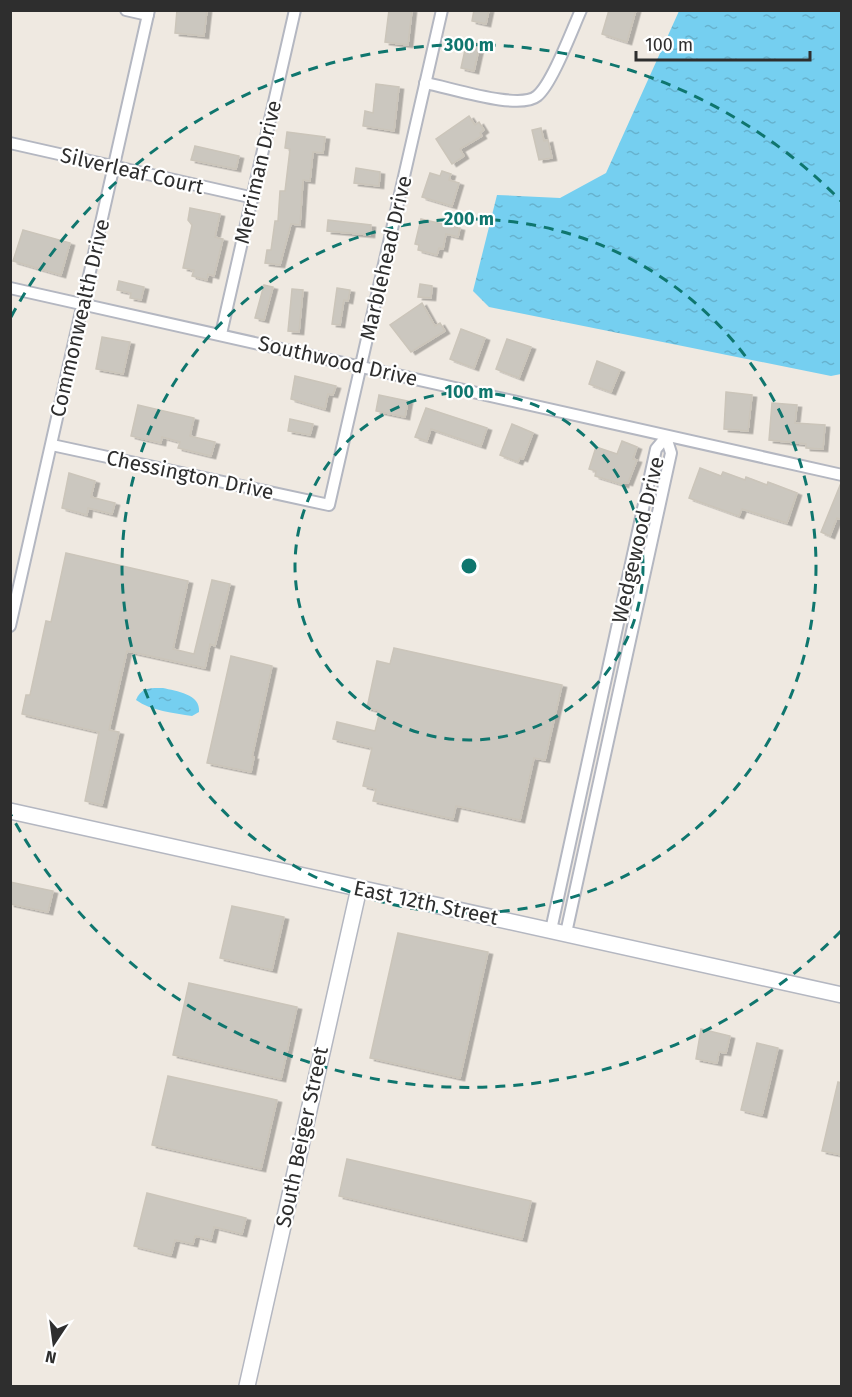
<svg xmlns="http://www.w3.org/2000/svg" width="852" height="1397" font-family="'Fira Sans',sans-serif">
  <defs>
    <pattern id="water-ripples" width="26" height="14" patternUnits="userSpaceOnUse" patternTransform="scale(1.5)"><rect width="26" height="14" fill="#75cff0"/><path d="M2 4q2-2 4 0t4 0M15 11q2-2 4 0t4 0" fill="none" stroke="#66b2ce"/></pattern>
    <filter id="shadow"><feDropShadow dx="4.5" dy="2.5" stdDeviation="0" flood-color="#0004"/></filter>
  </defs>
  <rect width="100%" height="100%" fill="#efe9e1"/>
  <g fill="url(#water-ripples)">
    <path d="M679 11H841V374L831 376 489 307 473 291 497 195 560 198 606 173Z"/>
    <path d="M163 688C176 691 201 694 199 712L192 716C174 713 151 711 136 700 141 687 151 688 163 688Z"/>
  </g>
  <g fill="#cbc7bf" stroke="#cbc5ba" stroke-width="1.5" filter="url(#shadow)">
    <path d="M177 10H207L204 36 175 33Z"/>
    <path d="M389 10H412L408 45 385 42Z"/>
    <path d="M474 10H489L486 24 472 21Z"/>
    <path d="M609 10H636L627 42 602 34Z"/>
    <path d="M467 41 480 44 474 71 461 68Z"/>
    <path d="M376 84 399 87 394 131 363 126 365 111 373 113Z"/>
    <path d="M469 116 475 125 479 122 484 130 480 133 482 136 460 149 464 156 452 164 436 139Z"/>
    <path d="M541 128 544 141 548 140 552 158 539 160 532 130Z"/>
    <path d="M287 132 325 137 323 153 313 152 310 181 303 180 300 225 291 224 280 265 265 263 267 250H271L275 221H278L280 191H285L290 149 285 148Z"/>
    <path d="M195 146 239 156 236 169 191 160Z"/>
    <path d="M356 168 380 172 379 186 354 183Z"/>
    <path d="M442 171 451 174 449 180 459 183 452 206 422 197 430 173 440 176Z"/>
    <path d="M190 208 220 214 215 237 223 239 214 276 208 274 207 280 192 276 194 270 183 268 192 225 188 220Z"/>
    <path d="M421 219 460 228 458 237 446 234 443 249 439 248 437 255 418 250 419 245 415 244Z"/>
    <path d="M328 220 371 225 370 235 327 231Z"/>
    <path d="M23 230 70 243 61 275 13 261Z"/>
    <path d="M119 281 144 287 141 300 130 298 131 293 117 290Z"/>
    <path d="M420 284 432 286 431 298 418 297Z"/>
    <path d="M264 285 273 287 264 320 255 318Z"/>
    <path d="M337 288 350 290 348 301 344 300 340 325 332 324Z"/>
    <path d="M292 289 303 290 299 332 288 331Z"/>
    <path d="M422 303 435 326 440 323 445 331 411 352 390 325Z"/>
    <path d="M461 329 485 338 474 368 450 359Z"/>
    <path d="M102 337 130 342 123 374 96 369Z"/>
    <path d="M507 339 531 347 519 378 496 369Z"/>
    <path d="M597 361 620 370 611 392 589 384Z"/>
    <path d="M295 376 336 386 333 395 328 394 325 409 291 399Z"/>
    <path d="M726 392 752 395 748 431 724 429Z"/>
    <path d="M379 395 408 401 405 417 376 411Z"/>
    <path d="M772 403 797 405 795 423 825 425 823 449 806 448V444L769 440Z"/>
    <path d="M138 405 194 418 190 436 215 442 211 456 178 448 180 442 162 437 161 443 131 436Z"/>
    <path d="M426 408 487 428 481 446 431 429 427 441 415 437Z"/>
    <path d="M290 419 313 424 310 435 288 431Z"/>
    <path d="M512 424 533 433 523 459 520 458 518 462 500 455Z"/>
    <path d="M622 441 637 447 633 459 637 460 628 483 625 482 624 485 595 476 596 471 589 469 596 447 617 454Z"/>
    <path d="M700 468 721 476 723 472 745 480 746 477 767 485 768 482 797 493 787 523 742 509 739 516 689 498Z"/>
    <path d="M69 473 95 481 91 497 115 503 112 514 88 508 87 515 62 508Z"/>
    <path d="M841 483 842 520 837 518 830 536 821 532Z"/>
    <path d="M66 553 188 581 173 649 194 654 212 580 230 584 215 646 210 644 205 668 127 651 109 730 119 732 102 805 85 801 99 732 22 714 26 695H30L46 621 51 622Z"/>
    <path d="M394 648 562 685 545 760 534 758 520 820 456 806 453 819 373 801 376 789 363 786 372 748 333 739 337 722 375 731 380 711 367 708 377 661 390 664Z"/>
    <path d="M231 656 272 666 252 757H254L251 772 207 763Z"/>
    <path d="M10 882 53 891 48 912 10 904Z"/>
    <path d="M232 906 284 917 272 970 220 958Z"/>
    <path d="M398 933 488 952 460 1078 370 1058Z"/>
    <path d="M189 983 297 1007 281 1079 173 1055Z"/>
    <path d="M701 1029 730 1036 726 1053 719 1052 717 1063 696 1059Z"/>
    <path d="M757 1043 778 1048 762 1115 741 1110Z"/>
    <path d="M168 1076 277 1100 261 1169 152 1145Z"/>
    <path d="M838 1082 842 1083V1155L822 1151Z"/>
    <path d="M347 1159 531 1201 522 1239 339 1196Z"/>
    <path d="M147 1193 246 1218 242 1234 214 1227 211 1240 195 1236 193 1244 175 1240 171 1255 134 1246Z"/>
  </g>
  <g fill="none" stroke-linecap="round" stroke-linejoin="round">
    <g stroke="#b4b7c1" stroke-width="14">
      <g id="street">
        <path d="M126 10 148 15"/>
        <path d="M425 83C449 87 519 111 537 96 552 84 572 30 581 10"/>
        <path d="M10 143 254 198"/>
        <path d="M10 288 842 475"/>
        <path d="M221 334 295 10"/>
        <path d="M52 445 329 505 442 10"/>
        <path d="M10 626 149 10"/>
        <path d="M551 930 656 449 666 437"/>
        <path d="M566 933 671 453 666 437"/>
      </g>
    </g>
    <g stroke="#b4b7c1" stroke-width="18">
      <g id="secondary">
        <path d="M10 811 842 995"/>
        <path d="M247 1386 359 888"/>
      </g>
    </g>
    <use href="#street" stroke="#fff" stroke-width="10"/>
    <use href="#secondary" stroke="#fff" stroke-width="15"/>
  </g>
  <g fill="none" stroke="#0f766e" stroke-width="3" stroke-dasharray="10 8">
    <circle cx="469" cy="566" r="174"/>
    <circle cx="469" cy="566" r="347"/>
    <path d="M841 931A521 521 0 0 1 11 815M11 317A521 521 0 0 1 841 201"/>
  </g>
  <g text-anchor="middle" stroke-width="4.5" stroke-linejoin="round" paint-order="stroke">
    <g font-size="21" fill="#2e2e2e" stroke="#fff">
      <text transform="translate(132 171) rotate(13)" y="7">Silverleaf Court</text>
      <text transform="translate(258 172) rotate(-77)" y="7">Merriman Drive</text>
      <text transform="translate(386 258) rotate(-77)" y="7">Marblehead Drive</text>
      <text transform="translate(80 318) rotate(-77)" y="7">Commonwealth Drive</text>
      <text transform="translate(338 361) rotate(13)" y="7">Southwood Drive</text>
      <text transform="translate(190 475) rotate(12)" y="7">Chessington Drive</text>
      <text transform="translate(638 540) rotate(-77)" y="7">Wedgewood Drive</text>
      <text transform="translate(426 903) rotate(12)" y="7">East 12th Street</text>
      <text transform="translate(302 1137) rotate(-78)" y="7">South Beiger Street</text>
    </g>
  </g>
  <circle cx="469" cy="566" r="9" fill="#0f766e" stroke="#fff" stroke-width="3"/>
  <g font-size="18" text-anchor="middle" font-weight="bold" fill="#0f766e" stroke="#fff" stroke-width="4.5" stroke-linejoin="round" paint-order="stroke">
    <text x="469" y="51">300 m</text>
    <text x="469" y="225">200 m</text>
    <text x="469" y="398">100 m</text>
  </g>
  <rect width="852" height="1397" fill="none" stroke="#2e2e2e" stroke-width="24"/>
  <g transform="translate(54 1343) rotate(193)" stroke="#ffffff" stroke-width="4.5" paint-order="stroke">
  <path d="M0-4.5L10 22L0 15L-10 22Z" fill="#2e2e2e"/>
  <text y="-9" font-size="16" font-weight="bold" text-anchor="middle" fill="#2e2e2e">N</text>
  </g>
  <path d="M636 51v9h174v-9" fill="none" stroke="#2e2e2e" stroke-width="3"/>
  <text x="645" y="51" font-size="18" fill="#2e2e2e" stroke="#ffffff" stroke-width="4.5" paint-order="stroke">100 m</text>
</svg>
